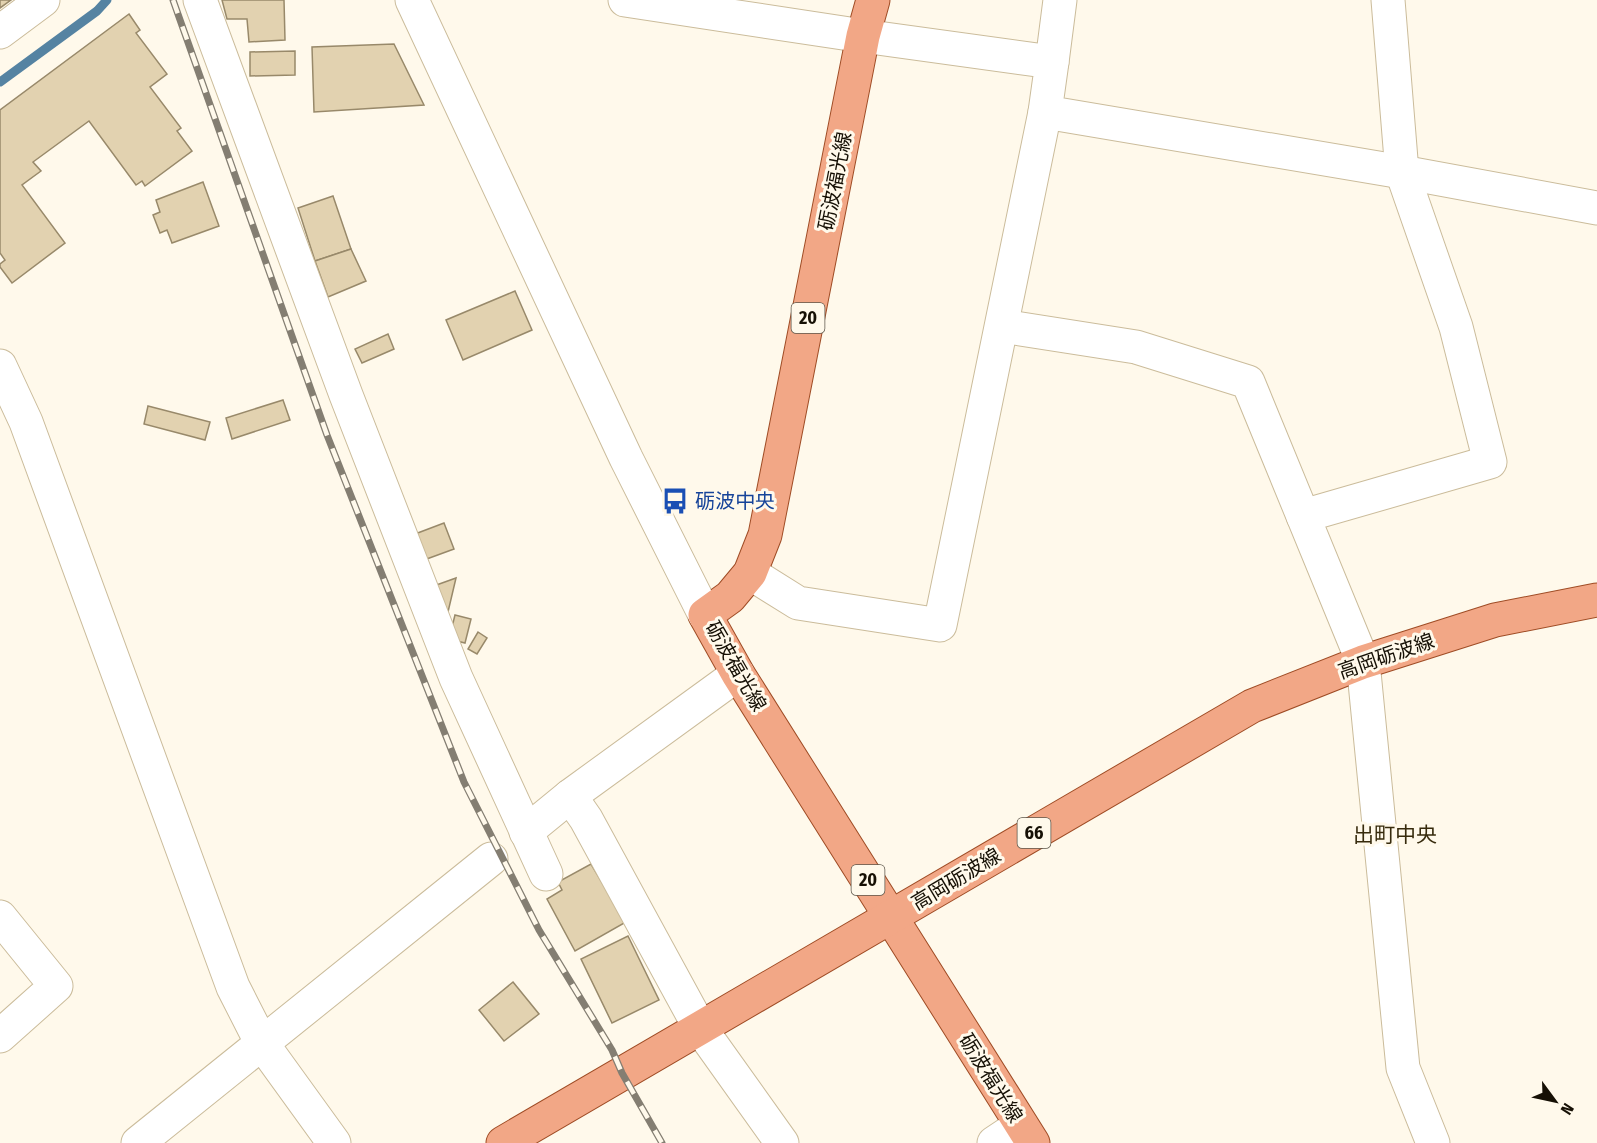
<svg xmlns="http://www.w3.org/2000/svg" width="1597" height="1143" font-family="'Fira Sans Condensed','Noto Sans JP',sans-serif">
  <rect width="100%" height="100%" fill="#fff9eb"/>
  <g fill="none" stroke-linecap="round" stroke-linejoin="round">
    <path stroke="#5583a2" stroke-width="9" d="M0 82 97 11 107 0"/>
  </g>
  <g fill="#e2d2b0" stroke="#98896a" stroke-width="1.5">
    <path d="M0 0H11L0 8Z"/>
    <path d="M222 0H284L285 40 249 42 247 19H227Z"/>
    <path d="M129 14 140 30 136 33 167 74 150 87 181 128 177 131 192 151 145 186 142 181 136 185 89 121 33 162 41 171 22 185 65 243 12 283 0 267V264L5 260 0 253V110Z"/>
    <path d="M394 44 424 105 314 112 312 47Z"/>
    <path d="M295 51V75L250 76V52Z"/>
    <path d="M203 182 219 226 172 243 167 230 160 233 153 215 160 212 156 200Z"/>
    <path d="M333 196 351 249 315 261 298 208Z"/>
    <path d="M351 249 366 281 328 297 315 261Z"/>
    <path d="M515 291 532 330 463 360 446 320Z"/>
    <path d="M388 334 394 349 362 363 355 349Z"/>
    <path d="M283 400 290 420 232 439 226 418Z"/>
    <path d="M148 406 210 422 205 440 144 424Z"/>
    <path d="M444 523 454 549 424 560 415 534Z"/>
    <path d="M456 578 448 612 433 617 428 588Z"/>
    <path d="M455 615 471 619 465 643 449 639Z"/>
    <path d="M478 632 487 638 477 654 468 649Z"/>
    <path d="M591 864 626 922 575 951 547 899 562 890 558 882Z"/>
    <path d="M628 936 659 1000 612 1023 581 959Z"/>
    <path d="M513 982 539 1014 504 1041 479 1010Z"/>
  </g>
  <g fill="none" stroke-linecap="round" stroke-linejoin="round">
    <g stroke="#cbbc9b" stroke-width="35">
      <g id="minor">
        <path d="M200 0 346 395 456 678 546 874"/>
        <path d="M625 0 863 36 1052 62 1045 112 1402 172 1597 208"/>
        <path d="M1052 62 1060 0"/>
        <path d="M1002 326 1136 347 1248 382 1363 662 1403 1068 1433 1143"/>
        <path d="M0 366 26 422 233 987 261 1042 334 1143"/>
        <path d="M1303 516 1490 462 1456 327 1402 172 1388 0"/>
        <path d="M750 573 798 603 940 625 1045 112"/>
        <path d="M570 796 586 819 700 1028 782 1143"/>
        <path d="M526 832 570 796 738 674"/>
        <path d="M0 917 56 986 0 1036"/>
        <path d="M138 1143 491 859"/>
        <path d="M994 1143 1021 1125"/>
      </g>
    </g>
    <g stroke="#cbbc9b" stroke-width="35">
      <g id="tertiary">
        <path d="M412 0 626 458 705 615"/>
        <path d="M0 32 43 0"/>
      </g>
    </g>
    <g stroke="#9f4c25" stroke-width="35">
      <g id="primary">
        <path d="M873 0 863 36 765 535 750 573 730 597 705 615 738 674 1033 1143"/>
        <path d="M503 1143 1252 706 1363 662 1495 620 1597 600"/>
      </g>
    </g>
    <use href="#minor" stroke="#fff" stroke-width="33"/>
    <use href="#tertiary" stroke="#fff" stroke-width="33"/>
    <use href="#primary" stroke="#f2a786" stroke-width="33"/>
    <g stroke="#847e72" stroke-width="7">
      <path id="rail" d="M173 0 327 435 464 782 539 930 612 1050 622 1073 662 1143"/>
    </g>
    <use href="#rail" stroke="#fff9eb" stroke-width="4.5" stroke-dasharray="14" stroke-linecap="butt"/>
  </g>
  <defs>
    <g id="bus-bare" transform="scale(2.07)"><path d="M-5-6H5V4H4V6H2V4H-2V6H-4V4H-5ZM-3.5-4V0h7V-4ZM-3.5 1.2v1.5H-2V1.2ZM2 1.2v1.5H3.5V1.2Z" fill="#1a4fb4" stroke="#fff9eb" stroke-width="2.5" paint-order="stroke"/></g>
  </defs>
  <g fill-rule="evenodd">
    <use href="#bus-bare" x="675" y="501"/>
  </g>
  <g text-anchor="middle" stroke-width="6" stroke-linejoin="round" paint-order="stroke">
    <g fill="#fff9eb" stroke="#5c564a" stroke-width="1.5">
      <rect x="791.5" y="303" width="33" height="30" rx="4.5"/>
      <rect x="1017.5" y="818" width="33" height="30" rx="4.5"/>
      <rect x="851.5" y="865" width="33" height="30" rx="4.5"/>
    </g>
    <g font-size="18" font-weight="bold" fill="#161005">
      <text x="808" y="324">20</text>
      <text x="1034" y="839">66</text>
      <text x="868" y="886">20</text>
    </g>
    <g font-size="20" fill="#161005" stroke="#fff9eb">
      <text transform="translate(835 181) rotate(-79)" y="7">砺波福光線</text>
      <text transform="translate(1386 656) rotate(-19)" y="7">高岡砺波線</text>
      <text transform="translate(736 666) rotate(60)" y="7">砺波福光線</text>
      <text transform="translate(956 879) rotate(-31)" y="7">高岡砺波線</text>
      <text transform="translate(991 1078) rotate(58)" y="7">砺波福光線</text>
    </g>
    <g font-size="20" fill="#164399" stroke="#fff9eb" text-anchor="start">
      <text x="695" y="508">砺波中央</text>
    </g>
    <g font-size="21" fill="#372b0d" stroke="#fff9eb">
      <text x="1395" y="842">出町中央</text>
    </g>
  </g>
  <g transform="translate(1555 1101) rotate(123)" stroke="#fff9eb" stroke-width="4.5" paint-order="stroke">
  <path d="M0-4.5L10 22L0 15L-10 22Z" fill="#161005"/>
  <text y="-9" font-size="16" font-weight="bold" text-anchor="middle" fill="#161005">N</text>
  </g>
</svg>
